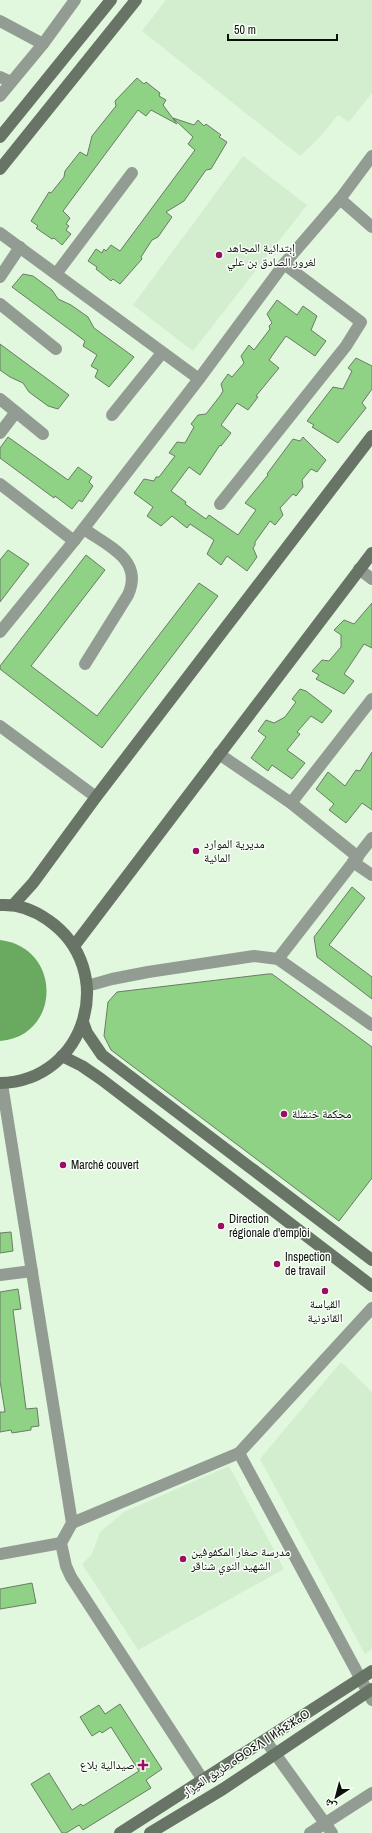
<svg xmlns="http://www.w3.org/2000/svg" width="372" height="1833" font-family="'Archivo Narrow','Noto Naskh Arabic','Noto Sans Tifinagh',sans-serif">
  <rect width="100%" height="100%" fill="#e1f7de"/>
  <g fill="#d3eecf">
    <path d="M166 0H372V93L349 122 338 115 318 139 300 156 142 31Z"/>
    <path d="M243 156 307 205 193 351 133 305Z"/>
    <path d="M341 1362 372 1392V1649L365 1654 260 1459Z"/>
    <path d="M229 1466 284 1569 138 1650 82 1564 92 1554 100 1532 124 1512Z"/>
  </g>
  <path fill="#69a960" d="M0 940C62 947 62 1036 0 1041Z"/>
  <g fill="#8fd185" stroke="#6a7c66">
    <path d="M137 78 144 84 146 82 160 93 159 96 166 100 163 105 177 124 151 110 146 116 138 110 63 211 70 218 66 224 69 226 66 230 71 234 62 245 54 238 52 239 36 228 38 226 31 221 49 192 51 193 64 177 65 171 80 152 87 156 92 136 116 106 115 101Z"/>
    <path d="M173 118 194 125 198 120 204 126 206 124 221 135 219 137 227 142 211 169 206 170 184 201 166 212 172 217 158 237 152 240 141 257 142 259 120 284 113 279 111 281 96 269 97 267 88 261 96 249 102 253 104 249 106 251 111 245 120 251 195 150 188 144 193 137Z"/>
    <path d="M23 274 33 276 52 290 58 299 71 305 88 317 94 328 134 357 109 387 95 377 98 370 91 366 97 355 83 346 85 341 12 287Z"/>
    <path d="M277 300 297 315 303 306 317 316 311 330 326 341 315 356 286 336 269 360 279 368 256 396 258 397 248 410 237 403 221 425 231 433 221 446 220 445 200 475 189 467 171 491 186 502 185 504 206 519 209 515 238 535 256 510 245 503 268 475 267 474 293 439 300 441 303 437 326 460 317 472 311 469 302 480 303 487 296 496 293 494 280 508 283 515 275 525 270 521 255 542V545L253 548 257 557 247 571 227 556 221 565 207 554 214 540 190 524 187 528 172 516 161 526 147 516 153 507 134 493 144 479 154 481 156 477H159L175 456 169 453 177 442 185 443 194 427 191 424 198 415 206 414 220 396 223 391 221 384 228 374 232 377 244 363 241 356 249 345 254 350 270 329 269 326 272 323 267 314Z"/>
    <path d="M0 344 69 395 58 409 48 406 29 392 23 383 10 377 0 370Z"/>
    <path d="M356 358 372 366V389L362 403 366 408 338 443 312 427 314 425 307 421 333 387 343 389 352 371 348 368Z"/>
    <path d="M8 437 68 480 78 467 92 477 89 482 93 486 82 502 79 500 72 509 55 496 54 498 0 458V448Z"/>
    <path d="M8 550 29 564 0 602V560Z"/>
    <path d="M86 555 105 570 31 666 97 716 199 583 218 596 102 748 0 669V666Z"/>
    <path d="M372 603V648L364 644 344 674 354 681 344 694 316 679 319 675 312 671 322 660 329 661 341 647V635L334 630 344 620 354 624Z"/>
    <path d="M300 689 306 691 332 711 322 723 311 716 297 732 300 734 287 750 305 763 292 779 272 765 268 771 251 758 266 737 258 731 266 720 274 723 285 717 296 702 292 699Z"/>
    <path d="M372 752V810L362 803 346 823 329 810 334 804 316 789 328 772 345 786 356 770 360 771Z"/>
    <path d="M352 887 365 898 329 945 372 977V999L317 957 314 937Z"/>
    <path d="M268 974H272L372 1047V1178L339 1221 111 1050 104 1036 108 1002 117 992Z"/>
    <path d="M11 1232 13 1251 0 1253V1233Z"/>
    <path d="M18 1289 21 1309 13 1310 26 1409 37 1408 39 1426 31 1427V1430L12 1433 11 1430 0 1432V1412H5L0 1381V1292Z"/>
    <path d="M32 1583 36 1603 0 1609V1589Z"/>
    <path d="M120 1704 162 1769 146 1780 151 1788 83 1830 79 1825 66 1833H62L31 1784 49 1773 72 1810 81 1804 83 1806 139 1771 111 1727 102 1733 100 1731 92 1736 80 1717 99 1705 105 1714Z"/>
  </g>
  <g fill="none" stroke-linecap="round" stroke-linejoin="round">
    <g stroke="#939c92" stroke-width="12">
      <path d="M0 21 43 44"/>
      <path d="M0 77 11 82"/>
      <path d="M0 96 43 44 75 0"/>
      <path d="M340 199 372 227"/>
      <path d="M0 233 199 379"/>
      <path d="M56 274 132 173"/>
      <path d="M0 277 20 247"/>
      <path d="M0 304 56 349"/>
      <path d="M0 399 43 434"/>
      <path d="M112 415 162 353"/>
      <path d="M0 433 16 412"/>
      <path d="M0 484 74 541 199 379 284 264 340 199 372 156"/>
      <path d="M220 504 346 346 361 322 284 264"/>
      <path d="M84 529C108 546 144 560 128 595L85 664"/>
      <path d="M359 569 372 579"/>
      <path d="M0 632 74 541"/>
      <path d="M0 726 96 797"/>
      <path d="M219 754 291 803 358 857"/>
      <path d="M291 803 372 699"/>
      <path d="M353 862 372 875"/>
      <path d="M278 959 372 838"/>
      <path d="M87 986 112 979 148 972 254 956 278 959 372 1025"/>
      <path d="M2 1084 72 1523 61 1543 66 1566 71 1577 203 1780"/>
      <path d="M0 1275 32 1271"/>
      <path d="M239 1453 372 1700"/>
      <path d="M72 1523 239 1453 372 1308"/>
      <path d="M0 1554 61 1543"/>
      <path d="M266 1741 332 1833"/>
      <path d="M310 1833 372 1793"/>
    </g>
    <g stroke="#687566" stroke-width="12">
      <path d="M0 137 111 0"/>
      <path d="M0 169 136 0"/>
      <path d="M14 904 33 883 96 797 372 436"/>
      <path d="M0 905C18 904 33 909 48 920 119 969 87 1081 0 1083"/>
      <path d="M74 946 372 553"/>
      <path d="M83 1022 87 1033 102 1055 372 1260"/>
      <path d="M62 1056 82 1066 101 1079 372 1286"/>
      <path d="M120 1833 372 1671"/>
      <path d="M150 1833 223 1789 372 1689"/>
    </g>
  </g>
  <g fill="#990f62" stroke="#fafef9" stroke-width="1.5">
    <circle cx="219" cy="255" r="4"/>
    <circle cx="196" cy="851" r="4"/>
    <circle cx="284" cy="1114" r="4"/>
    <circle cx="63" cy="1165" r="4"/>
    <circle cx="221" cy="1226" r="4"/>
    <circle cx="277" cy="1264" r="4"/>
    <circle cx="325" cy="1291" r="4"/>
    <circle cx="183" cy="1559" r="4"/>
    <path d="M141 1759h4v4h4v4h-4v4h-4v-4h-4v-4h4z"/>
  </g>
  <g text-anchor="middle" stroke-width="3" stroke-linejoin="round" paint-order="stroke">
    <g font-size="12" fill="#0a1109" stroke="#fafef9" text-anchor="start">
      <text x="227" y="252">إبتدائية المجاهد<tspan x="227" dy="14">لغرور الصادق بن علي</tspan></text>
      <text x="204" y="848">مديرية الموارد<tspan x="204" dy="14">المائية</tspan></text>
      <text x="292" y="1118">محكمة خنشلة</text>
      <text x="71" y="1169">Marché couvert</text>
      <text x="229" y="1223">Direction<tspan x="229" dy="14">régionale d'emploi</tspan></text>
      <text x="285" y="1261">Inspection<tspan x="285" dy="14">de travail</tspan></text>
      <text x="325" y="1308" text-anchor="middle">القياسة<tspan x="325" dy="14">القانونية</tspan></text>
      <text x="191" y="1556">مدرسة صغار المكفوفين<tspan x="191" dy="14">الشهيد النوي شناقر</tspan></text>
      <text x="135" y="1769" text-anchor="end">صيدالية بلاع</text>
    </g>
    <g font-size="12" fill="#0a1109" stroke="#fafef9">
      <text transform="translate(246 1753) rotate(-33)" y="4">طريق العيزار ⴰⴱⵔⵉⴷ ⵏ ⵍⵄⵉⵣⴰⵔ</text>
    </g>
  </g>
  <g transform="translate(336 1797) rotate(216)" stroke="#fafef9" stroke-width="3" paint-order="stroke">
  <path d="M0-3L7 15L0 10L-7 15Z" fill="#0a1109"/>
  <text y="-6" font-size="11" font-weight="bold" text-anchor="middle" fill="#0a1109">ش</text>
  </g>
  <path d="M228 34v6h109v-6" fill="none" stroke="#0a1109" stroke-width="2"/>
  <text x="234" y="34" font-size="12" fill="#0a1109" stroke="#fafef9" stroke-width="3" paint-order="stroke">50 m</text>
</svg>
